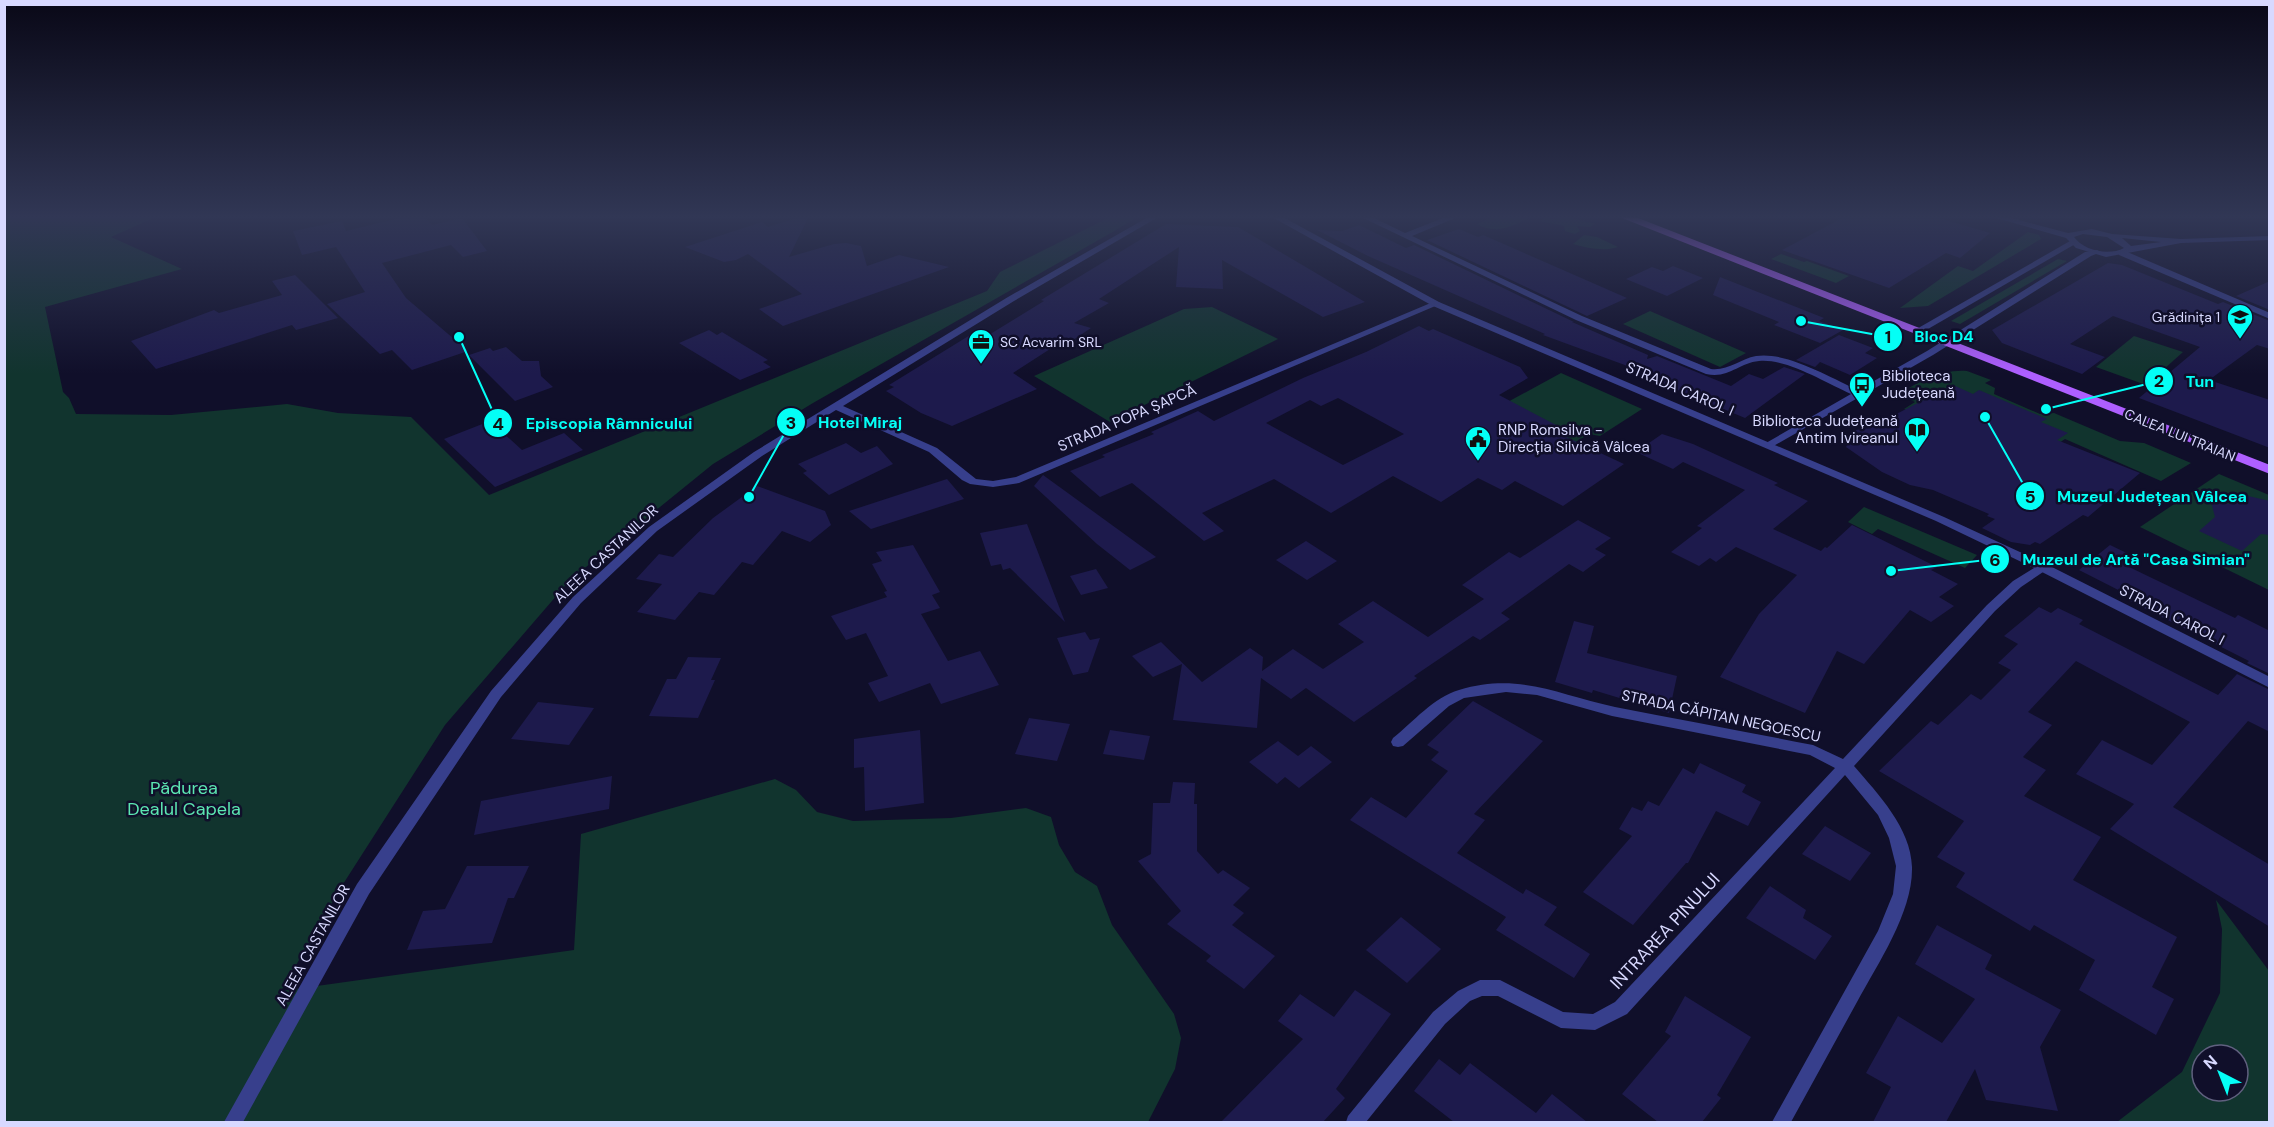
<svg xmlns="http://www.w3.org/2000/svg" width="2274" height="1127" font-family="'DM Sans',sans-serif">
  <rect width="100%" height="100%" fill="#100f2a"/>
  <g fill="#11342e" fill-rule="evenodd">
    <path d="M5 216H158L111 237 182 269 45 307 63 392 69 398 76 414 171 415 287 404 338 413 411 417 489 495 987 291 1000 272 1112 216H1134V219L1116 230 813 403 713 464 570 580 445 725 345 881 281 991 574 950 581 834 775 779 796 790 817 812 853 821 951 818 1026 808 1051 817 1059 845 1075 872 1097 886 1112 925 1174 1014 1181 1038 1175 1069 1148 1122H5Z"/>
    <path d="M1495 216H1534C1513 225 1498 236 1477 224Z"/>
    <path d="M1557 216H1567L1595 224 1590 227 1577 226 1580 231 1575 234 1565 231 1564 226 1540 221 1545 218 1558 219Z"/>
    <path d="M2028 232 2039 235 2041 239 1928 306 1900 308 1958 266 1973 271Z"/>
    <path d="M1584 235 1597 237 1618 247C1603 252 1588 248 1573 244Z"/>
    <path d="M1781 254 1804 262 1807 261 1849 276 1836 283 1771 259Z"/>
    <path d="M2058 259 2067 261 1960 324 1951 321Z"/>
    <path d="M1212 307 1278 339 1110 422 1034 376 1184 309Z"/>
    <path d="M1650 311 1746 353 1720 367 1623 324Z"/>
    <path d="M2134 336 2183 352 2146 385 2096 367Z"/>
    <path d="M1967 371 1991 380 1985 383 1995 388 1994 394 2040 414 2054 413 2120 441 2144 443 2191 463 2161 481 2065 439 2026 465 1904 409 1915 402 1898 394C1920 382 1941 369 1967 371Z"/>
    <path d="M1561 373 1642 409 1600 436 1589 434 1536 466 1460 428Z"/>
    <path d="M2219 474 2269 495V590L2140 527Z"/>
    <path d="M1864 507 1977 555 1965 568 1878 529 1872 534 1848 522Z"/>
    <path d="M2216 900 2269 971V1122H2117L2182 1072 2220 993 2222 929ZM2202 1055H2238V1091H2202Z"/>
  </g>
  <g fill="#1d1a4c" fill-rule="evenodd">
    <path d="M407 216H424L432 225 462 218 487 251 463 257 451 245 382 263 406 298 468 351 412 370 392 350 380 354 327 304 365 292 336 247 302 255 293 231 342 221 346 231Z"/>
    <path d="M803 216H809L789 257 834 244 846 243 861 246 867 266 899 255 949 267 783 326 759 309 802 294 748 254 736 260 724 262 685 247 762 222 768 227Z"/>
    <path d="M1846 216H1932L1990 233 1960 258 1946 253 1889 288 1782 250Z"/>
    <path d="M1166 224 1238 227 1365 302 1323 317 1222 260 1223 289 1176 287 1179 247 1099 299 1109 303 1074 323 1091 328 1070 342 1064 340 1013 373 1037 389 952 426 921 413 886 391 894 387 889 385 975 332 987 336 1044 301 1041 300Z"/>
    <path d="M1359 225 1406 248 1414 245 1574 322H1572L1648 355 1647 359 1657 356 1731 386 1749 374 1763 379 1784 367 1805 374 1745 418 1630 370 1633 368 1543 335 1545 334 1368 256 1317 230 1342 231Z"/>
    <path d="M1459 229 1478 237 1483 235 1627 298 1587 316 1427 240Z"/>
    <path d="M2108 263 2122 265 2218 304 2223 302 2270 321V349L2257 345 2209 380 2270 400V448L2139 398 2200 347 2113 316 2070 344 2105 357 2082 374 2002 343 1992 330Z"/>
    <path d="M1673 266 1703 278 1667 296 1626 279 1652 267 1663 271Z"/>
    <path d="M295 275 338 318 296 330 292 325 156 369 131 341 214 310 219 313 282 295 272 281Z"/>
    <path d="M1720 277 1824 318 1819 321 1843 330 1820 343 1774 325 1779 322 1713 295Z"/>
    <path d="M2270 281V310L2236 296Z"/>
    <path d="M1419 326 1429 331 1433 329 1520 367 1528 378 1499 395 1556 425 1549 429 1624 464 1563 506 1515 481 1502 490 1478 478 1441 502 1393 476 1331 513 1274 479 1202 513 1224 531 1204 541 1132 483 1100 497 1070 471 1105 457 1102 455 1154 434 1151 432 1198 411 1214 421 1303 378 1366 352ZM1338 398 1404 434 1343 465 1266 423 1310 400 1321 406Z"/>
    <path d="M709 330 717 335 722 332 768 360 763 362 771 367 740 380 679 343Z"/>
    <path d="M1839 335 1873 348 1865 353 1877 358 1850 375 1820 362 1815 367 1796 360Z"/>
    <path d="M506 347 522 361H539L541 376 553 387 515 401 469 355 490 348 493 351Z"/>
    <path d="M1953 385 1973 394 1979 390 2047 419 2041 422 2068 433 2057 440 2140 473 2088 517 2083 515 2040 544 2035 542 2030 545 2011 542 1982 528 1995 519 1987 516 1989 514 1933 490 1910 485 1882 472 1846 447 1856 430 1869 428Z"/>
    <path d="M490 421 522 450 564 433 583 450 495 487 444 439Z"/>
    <path d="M1662 434 1693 444 1778 483 1774 485 1808 501 1773 529 1821 551 1825 547 1827 548 1852 525 1937 567 1931 570 1958 584 1939 597 1954 606 1931 622 1910 610 1864 664 1837 651 1805 713 1720 677 1759 614 1797 575 1736 547 1716 562 1710 558 1699 566 1671 552 1702 528 1697 526 1745 490 1683 462 1673 469 1636 452Z"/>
    <path d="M846 443 861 453 877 446 893 464 829 495 803 473 807 471 798 464Z"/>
    <path d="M1043 475 1156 557 1130 570 1097 544 1034 486Z"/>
    <path d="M947 479 964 499 871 529 849 511Z"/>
    <path d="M757 486 825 511 831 525 810 542 782 531 753 565 742 562 714 595 699 592 675 620 637 612 662 584 636 579 659 554 673 557 713 518Z"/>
    <path d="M2248 496 2270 501V535L2261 534 2242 551 2199 531 2215 517 2211 502 2230 504 2239 497Z"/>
    <path d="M1578 520 1611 538 1595 549 1606 555 1583 572 1569 564 1501 613 1510 619 1480 640 1473 636 1414 676 1417 678 1354 722 1306 688 1291 699 1261 678 1257 728 1173 720 1182 664 1153 677 1132 656 1161 642 1202 682 1250 648 1263 657 1262 671 1293 649 1323 669 1364 642 1338 624 1373 601 1428 637 1484 599 1462 585 1509 552 1520 558Z"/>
    <path d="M1027 524 1065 622 1010 568 1003 570 1001 564 991 566 980 533Z"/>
    <path d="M1306 541 1337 561 1307 580 1276 560Z"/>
    <path d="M913 545 940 592 932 595 940 608 921 614 948 661 980 651 999 685 941 704 930 683 879 702 868 683 888 676 866 633 846 640 831 616 887 597 884 592 887 591 872 564 882 561 876 552Z"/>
    <path d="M2110 545 2137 558 2127 566 2235 618 2238 615 2270 631V674L2247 663 2249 661 2130 601 2134 598 2079 570Z"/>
    <path d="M1096 569 1108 588 1081 595 1070 576Z"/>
    <path d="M2039 607 2051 613 2058 608 2083 620 2079 624 2218 695 2237 674 2270 690V732L2248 721 2173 807 2270 865V927L2110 829 2134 804 2076 774 2102 740 2152 765 2190 722 2076 661 2028 712 2052 725 2023 757 2046 770 2024 796 2101 837 2073 880 2177 937 2152 987 2174 999 2156 1035 2079 990 2095 960 2034 925 2030 931 1956 887 1965 873 1937 857 1964 821 1879 771 1931 721 1938 725 1971 694 1981 700 2011 670 1998 663 2018 644 2004 636Z"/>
    <path d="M1574 621 1594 626 1587 653 1677 676 1669 713 1593 690 1592 693 1555 682Z"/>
    <path d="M1085 632 1090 640 1100 638 1088 672 1073 675 1057 638Z"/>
    <path d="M688 657 721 658 711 680H715L698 718 649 716 667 679H676Z"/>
    <path d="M1473 701 1543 741 1474 814 1485 820 1457 853 1523 894 1526 889 1557 907 1544 925 1590 954 1574 978 1496 930 1506 917 1350 820 1371 797 1406 818 1448 771 1431 760 1439 752 1427 745Z"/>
    <path d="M538 702 594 708 569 745 511 739Z"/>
    <path d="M1029 718 1070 724 1057 761 1015 754Z"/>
    <path d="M920 730 924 803 865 811 864 767 854 768V739Z"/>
    <path d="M1110 730 1150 736 1144 760 1103 754Z"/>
    <path d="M1278 741 1298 756 1311 746 1332 762 1299 788 1285 777 1277 784 1249 762Z"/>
    <path d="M1700 763 1746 785 1742 792 1761 802 1748 826 1716 811 1688 863H1686L1633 925 1583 892 1632 836 1619 829 1632 807 1642 811 1648 801 1659 806 1683 768 1694 774Z"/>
    <path d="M612 776 609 809 474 835 481 801Z"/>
    <path d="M1173 782 1195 783 1194 804H1197V851L1218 874 1223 870 1250 888 1233 905 1244 913 1232 925 1275 956 1244 989 1206 961 1211 956 1167 924 1181 911 1138 861 1151 854 1153 803H1170Z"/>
    <path d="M1825 826 1871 853 1850 881 1802 854Z"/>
    <path d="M467 866H529L514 898H508L492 943 407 950 423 911 445 909Z"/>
    <path d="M1770 886 1806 910 1803 918 1832 936 1815 960 1746 918Z"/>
    <path d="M1401 917 1441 949 1407 983 1366 950Z"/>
    <path d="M1937 925 1992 955 1985 969 2061 1010 2040 1047 2058 1111 1986 1100 1975 1069 1946 1122H1873L1891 1087 1866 1073 1898 1016 1942 1043 1975 999 1915 964Z"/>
    <path d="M1355 990 1391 1014 1336 1089 1345 1098 1323 1122H1221L1303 1039 1278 1021 1300 994 1334 1017Z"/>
    <path d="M1685 996 1751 1037 1717 1095 1721 1098 1702 1122H1658L1622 1094 1671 1036 1665 1032Z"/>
    <path d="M1439 1059 1460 1075 1470 1063 1536 1113 1552 1094 1587 1122H1454L1414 1091Z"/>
  </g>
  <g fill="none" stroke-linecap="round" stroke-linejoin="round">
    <g fill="#373f8c" fill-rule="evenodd">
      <path d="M1150 216H1160L1014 301 843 406 937 448 976 479 993 481 1016 477 1433 302H1439L1440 304 1019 483 993 487 970 484 962 480 929 452 836 410 762 456 657 531 581 603 501 697 369 894 243 1122H224L357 884 491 691 573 597 649 527 754 452 1008 297Z"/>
      <path d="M1359 216H1370L1405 233 1448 216H1460L1412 236 1582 316 1711 369C1728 371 1740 359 1756 356 1786 351 1831 378 1858 390L1927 351 2085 252 2097 250 2101 252 2091 256 1933 355 1770 448 1765 445 1766 443 1851 394C1826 383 1786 358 1759 361 1738 363 1729 379 1706 374L1576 320Z"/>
      <path d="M2070 241 2077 243 1921 333 1918 334 1913 331Z"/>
      <path d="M2119 251H2125L2270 313V319L2119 255Z"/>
      <path d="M2042 563 2046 564 2048 567 2046 570 2021 587 1995 611 1854 766C1878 794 1911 828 1912 867 1913 912 1878 963 1857 1002 1835 1042 1813 1082 1791 1122H1772L1878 931 1893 894 1896 866 1889 838 1878 815 1845 775 1627 1014 1595 1030 1561 1028 1498 996H1482L1470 1001 1445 1024 1366 1122H1346L1348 1116 1433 1012 1458 991 1480 980H1500L1563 1012 1593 1014 1615 1002 1835 768 1810 755 1612 716 1537 695 1506 692 1464 698 1449 706 1403 746 1398 747 1393 746 1391 742 1393 738C1413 722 1434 697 1459 690 1520 672 1558 695 1615 707 1681 720 1747 732 1813 745L1843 759 1987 605 2013 581Z"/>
    </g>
    <g fill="#373f8c" fill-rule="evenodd">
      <path d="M1270 216H1281L1439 302 1944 517 2046 564 2270 677V688L2038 570 1936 521 1433 306Z"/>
      <path d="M1989 216H2004L2068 233 2092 229 2112 234 2181 239 2270 236V240L2181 243 2106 257 2076 248 2066 238ZM2083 234 2107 237 2124 248C2109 256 2084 251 2074 237ZM2122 238 2161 242 2131 246Z"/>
    </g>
    <path fill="#ae5fff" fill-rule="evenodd" d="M1617 216H1633L2270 465V474Z"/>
  </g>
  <linearGradient id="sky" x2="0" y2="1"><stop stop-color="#090817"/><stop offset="0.58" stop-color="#313755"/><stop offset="1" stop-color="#313755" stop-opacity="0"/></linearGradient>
  <rect width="2274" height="374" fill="url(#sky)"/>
  <defs>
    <g id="school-pin" transform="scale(1.35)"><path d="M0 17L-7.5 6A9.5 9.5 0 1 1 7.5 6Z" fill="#04fff6" stroke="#100f2a"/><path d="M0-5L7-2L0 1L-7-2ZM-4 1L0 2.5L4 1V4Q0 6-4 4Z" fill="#111"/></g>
    <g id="office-pin" transform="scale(1.35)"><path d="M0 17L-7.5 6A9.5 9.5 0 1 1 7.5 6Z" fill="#04fff6" stroke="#100f2a"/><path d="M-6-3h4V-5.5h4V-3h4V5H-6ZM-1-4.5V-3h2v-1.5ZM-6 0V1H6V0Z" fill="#111"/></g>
    <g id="bus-pin" transform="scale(1.35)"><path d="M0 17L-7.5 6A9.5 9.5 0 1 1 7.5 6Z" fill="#04fff6" stroke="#100f2a"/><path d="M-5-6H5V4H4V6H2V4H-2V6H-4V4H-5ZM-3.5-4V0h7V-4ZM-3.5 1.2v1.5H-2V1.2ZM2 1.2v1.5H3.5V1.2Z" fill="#111"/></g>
    <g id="library-pin" transform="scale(1.35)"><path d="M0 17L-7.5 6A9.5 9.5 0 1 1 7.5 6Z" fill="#04fff6" stroke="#100f2a"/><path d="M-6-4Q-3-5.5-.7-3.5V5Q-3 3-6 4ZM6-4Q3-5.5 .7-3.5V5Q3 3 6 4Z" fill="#111"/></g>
    <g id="civic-pin" transform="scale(1.35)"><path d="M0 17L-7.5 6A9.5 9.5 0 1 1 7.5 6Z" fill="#04fff6" stroke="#100f2a"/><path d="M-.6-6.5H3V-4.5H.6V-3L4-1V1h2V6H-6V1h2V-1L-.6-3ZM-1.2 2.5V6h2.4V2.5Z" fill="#111"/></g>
  </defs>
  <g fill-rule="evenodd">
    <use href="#school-pin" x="2240" y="317"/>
    <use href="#office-pin" x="981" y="342"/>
    <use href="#bus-pin" x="1862" y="385"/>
    <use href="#library-pin" x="1917" y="430"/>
    <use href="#civic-pin" x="1478" y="439"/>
  </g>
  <g text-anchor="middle" stroke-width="5" stroke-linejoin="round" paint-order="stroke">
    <g font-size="14" fill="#d8d9ff" stroke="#100f2a" text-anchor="end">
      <text x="2220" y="322">Grădinița 1</text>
      <text x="1000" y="347" text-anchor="start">SC Acvarim SRL</text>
    </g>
    <g font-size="14" fill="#d8d9ff" stroke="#100f2a">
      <text transform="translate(2180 435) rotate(22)" y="5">CALEA LUI TRAIAN</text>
    </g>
    <g font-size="15" fill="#d8d9ff" stroke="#100f2a" text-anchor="start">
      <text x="1882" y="381">Biblioteca<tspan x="1882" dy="17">Județeană</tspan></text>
      <text x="1898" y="426" text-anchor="end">Biblioteca Județeană<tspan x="1898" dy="17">Antim Ivireanul</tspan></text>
      <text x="1498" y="435">RNP Romsilva -<tspan x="1498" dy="17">Direcția Silvică Vâlcea</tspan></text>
    </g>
    <g font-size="15" fill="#d8d9ff" stroke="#100f2a">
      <text transform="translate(1680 389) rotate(23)" y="5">STRADA CAROL I</text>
      <text transform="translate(1127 418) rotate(-23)" y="5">STRADA POPA ȘAPCĂ</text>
      <text transform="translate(606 554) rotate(-43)" y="5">ALEEA CASTANILOR</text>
      <text transform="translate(2172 615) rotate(27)" y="5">STRADA CAROL I</text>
      <text transform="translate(1721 716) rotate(12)" y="5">STRADA CĂPITAN NEGOESCU</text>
      <text transform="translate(313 945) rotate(-61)" y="5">ALEEA CASTANILOR</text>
    </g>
    <g font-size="18" fill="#5ce7b2" stroke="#100f2a">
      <text x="184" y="794">Pădurea<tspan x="184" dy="21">Dealul Capela</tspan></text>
    </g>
    <g font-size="18" fill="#d8d9ff" stroke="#100f2a">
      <text transform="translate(1665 931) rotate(-47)" y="6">INTRAREA PINULUI</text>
    </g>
  </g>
  <path fill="none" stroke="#04fff6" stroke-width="2" d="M1801 321L1888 337M2046 409L2159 381M749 497L791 422M459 337L498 423M1985 417L2030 496M1891 571L1995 559"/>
  <g fill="#04fff6" stroke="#100f2a" stroke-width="2">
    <circle cx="1801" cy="321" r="6"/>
    <circle cx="2046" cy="409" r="6"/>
    <circle cx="749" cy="497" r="6"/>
    <circle cx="459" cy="337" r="6"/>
    <circle cx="1985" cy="417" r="6"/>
    <circle cx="1891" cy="571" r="6"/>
    <circle cx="1888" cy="337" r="15"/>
    <circle cx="2159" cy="381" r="15"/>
    <circle cx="791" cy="422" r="15"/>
    <circle cx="498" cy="423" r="15"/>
    <circle cx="2030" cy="496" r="15"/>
    <circle cx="1995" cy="559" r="15"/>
  </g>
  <g font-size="18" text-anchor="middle" font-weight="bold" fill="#111">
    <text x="1888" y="343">1</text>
    <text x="2159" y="387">2</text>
    <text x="791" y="429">3</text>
    <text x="498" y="430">4</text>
    <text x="2030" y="503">5</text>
    <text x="1995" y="566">6</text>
  </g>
  <g font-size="16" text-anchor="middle" font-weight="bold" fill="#04fff6" stroke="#100f2a" stroke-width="5" stroke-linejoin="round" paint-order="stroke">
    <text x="1944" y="342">Bloc D4</text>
    <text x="2200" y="387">Tun</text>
    <text x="860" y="428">Hotel Miraj</text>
    <text x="609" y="429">Episcopia Râmnicului</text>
    <text x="2152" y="502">Muzeul Județean Vâlcea</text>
    <text x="2136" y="565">Muzeul de Artă "Casa Simian"</text>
  </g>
  <rect width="2274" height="1127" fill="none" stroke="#d8d9ff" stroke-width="12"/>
  <g transform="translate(2220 1073) rotate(318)"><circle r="28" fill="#100f2a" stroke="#60607f" stroke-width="1.5"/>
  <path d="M0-4.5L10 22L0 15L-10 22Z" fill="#04fff6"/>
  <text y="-9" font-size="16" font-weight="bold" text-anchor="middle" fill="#d8d9ff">N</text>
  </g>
</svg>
